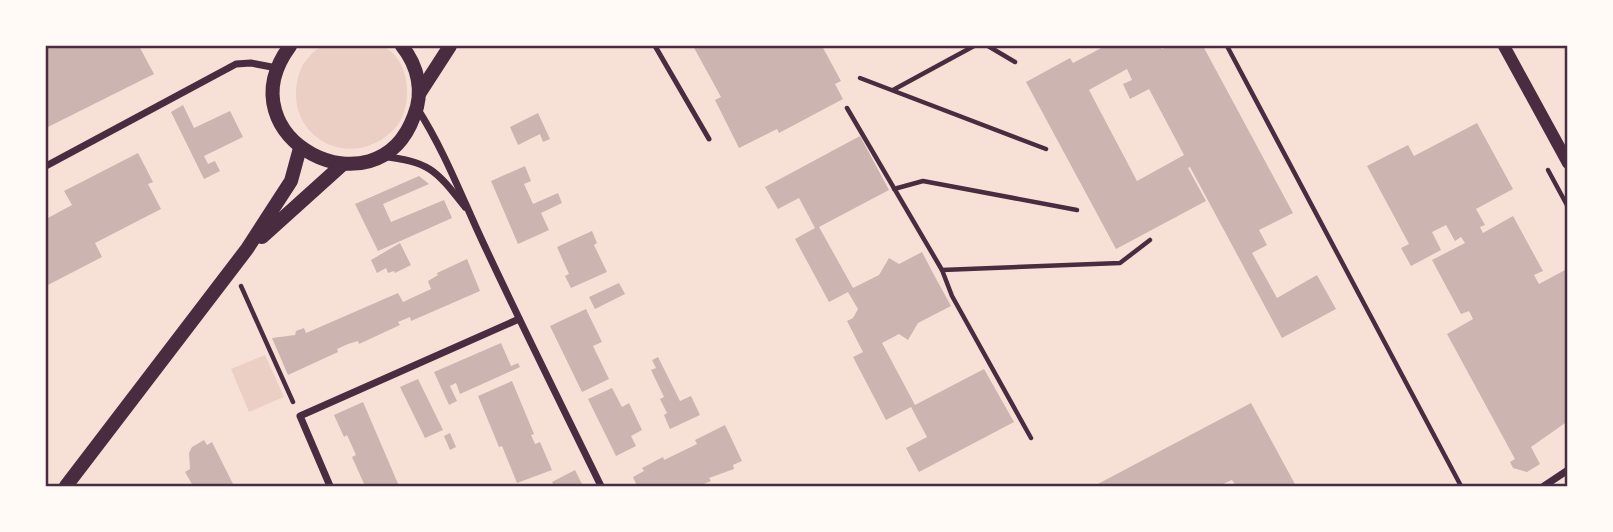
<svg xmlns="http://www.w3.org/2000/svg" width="1613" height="532" font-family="Signika,sans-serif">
  <rect width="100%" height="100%" fill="#f7e1d7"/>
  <g fill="#ebcfc5">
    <path d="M323 46C335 46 373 42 382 46 410 57 414 105 397 126 354 176 280 137 299 74 303 62 312 51 323 46Z"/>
    <path d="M265 355 284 397 249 412 231 369Z"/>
  </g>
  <g fill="#ccb4b1" fill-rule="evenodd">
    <path d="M46 46H139L154 74 46 128Z"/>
    <path d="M693 46H822L841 81 835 84 843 99 779 133 777 129 739 148 715 100 721 97Z"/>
    <path d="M1105 46H1160L1162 49 1168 46H1203L1293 213 1259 230 1267 245 1252 253 1277 298 1317 275 1336 309 1282 338 1190 167 1188 168 1206 201 1116 249 1026 82 1070 58 1073 63ZM1127 69 1132 80 1123 84 1130 99 1149 89 1184 155 1137 181 1089 90Z"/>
    <path d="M183 105 194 128 230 111 243 137 204 156 208 164 215 161 220 171 204 179 171 112Z"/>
    <path d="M538 113 550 139 543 142 540 134 518 145 510 127Z"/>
    <path d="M1477 123 1513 189 1476 209 1485 225 1480 227 1483 233 1513 216 1543 271 1534 275 1539 284 1565 270 1568 275V421L1531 447 1540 464 1527 472 1513 468 1510 462 1515 459 1447 334 1473 319 1469 311 1461 314 1432 260 1465 243 1461 237 1455 241 1446 225 1432 232 1441 250 1411 266 1401 248 1409 244 1367 166 1408 145 1414 156Z"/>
    <path d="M860 136 889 190 819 227 853 288 879 275 889 258 899 264 922 252 934 275 951 306 918 323 908 340 899 334 882 343 915 405 984 369 1014 422 919 472 906 448 927 437 911 407 886 420 853 357 863 352 847 321 853 318 858 309 848 292 829 302 795 239 815 228 799 198 778 209 765 187Z"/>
    <path d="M138 153 153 182 148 184 161 209 95 243 102 257 46 286V219L72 205 64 191Z"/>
    <path d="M525 166 531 181 524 184 533 204 558 193 562 203 541 213 549 230 518 244 491 181Z"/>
    <path d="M419 176 429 184 383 204 391 222 444 200 452 218 378 251 355 204Z"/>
    <path d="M592 231 597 243 594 245 607 272 571 288 565 276 569 274 557 247Z"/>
    <path d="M400 243 411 265 395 273 394 271 388 273 386 268 377 273 371 260Z"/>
    <path d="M467 259 480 291 411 321 410 317 398 322 400 325 359 344 358 341 348 344 337 349 338 352 288 375 272 338 295 335 296 331 304 328 306 333 398 293 403 302 431 289 428 281 438 275 437 273Z"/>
    <path d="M619 283 625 294 595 309 589 297Z"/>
    <path d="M586 309 602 342 593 346 609 379 582 392 550 326Z"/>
    <path d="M501 343 511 366 518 363 520 367 460 394 456 383 450 386 457 401 449 405 434 372Z"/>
    <path d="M658 357 680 401 691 396 700 415 670 429 664 415 667 413 660 399 664 397 651 370 656 368 652 360Z"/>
    <path d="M418 379 443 430 425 438 400 387Z"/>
    <path d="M512 381 534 434 531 435 535 444 540 442 552 470 517 483 502 446 499 447 478 396Z"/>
    <path d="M612 388 622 407 629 403 642 430 631 436 636 446 616 456 588 399Z"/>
    <path d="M363 402 399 486H365L352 457 356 455 347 435 344 437 334 415Z"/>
    <path d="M1251 403 1296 486H1236L1232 480 1219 486H1094Z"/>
    <path d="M725 425 742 461 733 465 734 469 709 478 711 481 699 486H637L633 477 644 471 642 468 663 457 664 460 693 446 697 444 695 440Z"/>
    <path d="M450 433 456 447 450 450 444 436Z"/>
    <path d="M204 440 207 445 212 442 234 486H193L185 472 190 469 189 453 192 447Z"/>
    <path d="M575 470 583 486H554L552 482Z"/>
  </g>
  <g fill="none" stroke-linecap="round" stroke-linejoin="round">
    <g stroke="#4a2c40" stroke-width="4.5">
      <path d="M988 46 1015 62"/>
      <path d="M1227 46 1461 486"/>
      <path d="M860 78 1046 149"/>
      <path d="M893 90 974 46"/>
      <path d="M847 108 942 270 1120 263 1150 240"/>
      <path d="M1548 170 1568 207"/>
      <path d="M894 189 923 181 1077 210"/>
      <path d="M942 270 952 296 1031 438"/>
      <path d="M241 286 293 402"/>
    </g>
    <path stroke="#4a2c40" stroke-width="5" d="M655 46 709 139"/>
    <g stroke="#4a2c40" stroke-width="7">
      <path d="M417 108C446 153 464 203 487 251 524 330 563 408 601 486"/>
      <path d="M381 156C430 162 435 169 465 207"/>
      <path d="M46 166 236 64 251 63 277 68"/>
      <path d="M330 486 300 416 519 319"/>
      <path d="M1544 486 1568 470"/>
    </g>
    <path stroke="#4a2c40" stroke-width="12" d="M1504 46 1568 163"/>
    <g stroke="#4a2c40" stroke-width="14">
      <path d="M290 46C221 139 377 218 414 116 424 92 418 66 402 46"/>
      <path d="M419 94 450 46"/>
      <path d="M262 237 343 164"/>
      <path d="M66 486 247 249 291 181 300 148"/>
    </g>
  </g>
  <rect width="1613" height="532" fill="none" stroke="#fffaf5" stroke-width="94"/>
  <rect x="47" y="47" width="1519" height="438" fill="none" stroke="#4a2c40" stroke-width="2.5"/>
</svg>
